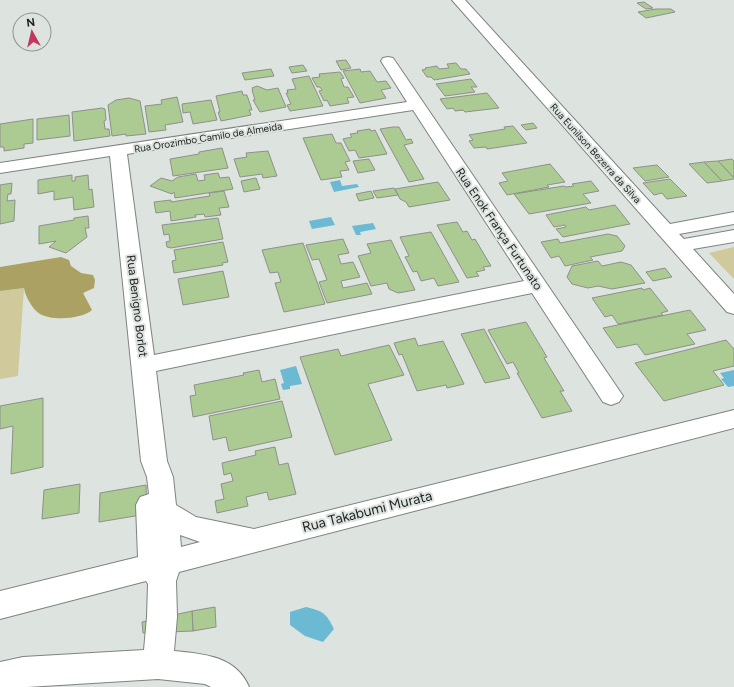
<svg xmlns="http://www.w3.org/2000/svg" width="734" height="687" font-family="Figtree,sans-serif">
  <rect width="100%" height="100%" fill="#dde3df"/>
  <g fill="#cfc99b">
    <path d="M734 247V279L709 253Z"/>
    <path d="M24 288 18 376 0 379V291Z"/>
  </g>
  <path fill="#aaa162" d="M61 257 69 260 71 266 81 273 93 275 95 280 94 288 83 293 92 310C82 319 52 321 40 314 33 310 25 296 24 288L0 291V267Z"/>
  <g fill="#6cb9d3">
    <path d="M340 180 342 186 357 184 359 187 334 192 330 182Z"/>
    <path d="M331 217 335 225 312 229 309 221Z"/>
    <path d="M373 223 376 229 360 232 361 235H356L352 226Z"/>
    <path d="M296 366 302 384 290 386V389L283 390 281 384 284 383 280 370Z"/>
    <path d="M734 370V386L728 387 721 379 724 378 720 373Z"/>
    <path d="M306 607C323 611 326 613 334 629L323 642 305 636 290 625V612Z"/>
  </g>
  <g fill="#accb92" stroke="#8e908c">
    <path d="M644 2 653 8 646 9 637 3Z"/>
    <path d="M656 9H671L675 12 646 18 638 12Z"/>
    <path d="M346 60 351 68 341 70 336 61Z"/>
    <path d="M456 63 461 69H466L470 74 434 80 431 77H427L422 70 426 69 425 68 437 66 439 69 449 68 447 64Z"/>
    <path d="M303 65 307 71 292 73 289 67Z"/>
    <path d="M271 69 274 76 245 80 242 73Z"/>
    <path d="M360 69 361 72 370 71 377 82 386 81 391 88 381 90 386 98 360 103 343 71Z"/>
    <path d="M340 72 344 78 341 79 344 87H348L354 97 347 98 349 103 330 106 327 100 324 101 319 91 322 90 320 87H317L312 78 320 77 319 74Z"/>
    <path d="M309 76 323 106 290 111 287 105 291 104 286 93H288L287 90 296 89 292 79Z"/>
    <path d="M471 79 477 87H471L475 92 445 96 436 84Z"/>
    <path d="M257 86 267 90 278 88 286 107 260 112 253 100H255L252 90H253L252 88Z"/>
    <path d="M242 91 243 95H247L252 110H249L251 115 221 121 218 112H220L216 96Z"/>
    <path d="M487 93 499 108 465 112 463 110 455 111 453 108 447 109 440 99Z"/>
    <path d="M177 97 183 122 165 125 166 130 149 132 145 106 162 104 161 100Z"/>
    <path d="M129 98 140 101 146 134 126 136V134L112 136 108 105 116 100Z"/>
    <path d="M211 100 217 120 193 124 190 112 183 113 182 104Z"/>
    <path d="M102 108 105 109 106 120 104 121 105 129H109L110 136 74 141 72 112Z"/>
    <path d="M69 115 70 136 37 140V119Z"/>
    <path d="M33 119V143L24 144V148L4 151V147H0V124Z"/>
    <path d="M533 123 537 128 526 130 521 125Z"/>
    <path d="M513 126 527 143 487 149 486 147 474 148 469 141 473 140 469 135 505 129 504 127Z"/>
    <path d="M393 127H399L406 140 411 139 413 143 404 145 424 179 409 182 380 129Z"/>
    <path d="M370 129 371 131 375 130 387 154 359 158 355 150 349 151 343 139 352 137 350 134 358 133 357 131Z"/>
    <path d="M332 134 336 143H341L350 161 345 162 349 170 340 171 342 177 321 180 303 138Z"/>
    <path d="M222 148 228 168 173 176 170 159 199 154V152Z"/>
    <path d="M268 151 277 176 263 178 262 174 240 177 234 159 247 157 246 153Z"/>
    <path d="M369 159 375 170 358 173 353 161Z"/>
    <path d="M732 159 734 161V178L718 161Z"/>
    <path d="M718 161 734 178V179L722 181 704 162Z"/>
    <path d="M704 162 722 181 707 183 689 164Z"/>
    <path d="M550 164 565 182 547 185 549 187 507 195 499 183 508 181 502 173Z"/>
    <path d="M657 165 669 177 645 181 633 168Z"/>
    <path d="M218 173 220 178 229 177 233 189 175 198 174 192 172 194 150 186 161 178 172 181 178 177 196 174 198 181 205 180 204 175Z"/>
    <path d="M72 175V181H75V177L88 175 89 190 92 189 94 207 74 210 73 197 54 200V191L38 194V180Z"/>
    <path d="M256 178 260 189 244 192 241 181Z"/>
    <path d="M670 179 687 196 667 199 662 193 654 195 643 183Z"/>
    <path d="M591 181 599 191 583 194 591 203 529 214 514 194 564 186 566 187 574 186 572 184Z"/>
    <path d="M438 182 450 200 409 207 406 202 400 199 395 189Z"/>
    <path d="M12 183 11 194H8L7 201 15 200 14 221 0 224V185Z"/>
    <path d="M394 188 398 195 377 198 373 191Z"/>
    <path d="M224 191 229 207 219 208 221 215 205 217 204 214 195 215 196 217 171 221 170 211 156 213 154 202 171 200V202L210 196 209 193Z"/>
    <path d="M371 191 374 198 359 201 356 194Z"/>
    <path d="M615 205 630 224 563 237 556 229 566 227 565 225 554 227 546 215 586 207 589 210Z"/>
    <path d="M88 216 89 228H85L87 237 66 253 49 247 56 241 39 244V226L74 220V218Z"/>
    <path d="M218 218 223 239 171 248 167 247 166 242 170 241 169 234 164 235 162 225Z"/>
    <path d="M457 222 463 232 467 231 472 240 475 239 491 266 483 267 485 270 476 272 479 276 467 278 437 225Z"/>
    <path d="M431 232 459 282 438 286 434 278 421 281 417 271 413 272 405 257 409 256 400 237Z"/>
    <path d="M608 234 617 236 625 246 622 251 590 257 593 260 565 266 559 256 551 258 541 242 558 239 560 243Z"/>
    <path d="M343 239 349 253 338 255 341 264 353 262 360 277 341 281 343 288 367 283 372 294 327 303 319 282 327 280 319 259 312 260 306 245Z"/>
    <path d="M391 240 415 290 398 293 389 289 387 283 371 286 358 256 371 253 367 244Z"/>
    <path d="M223 242 228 262 222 263 223 265 174 273 172 261 176 260 174 250Z"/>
    <path d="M303 243 325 304 284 312 275 283 281 282 278 272 270 273 262 250Z"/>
    <path d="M598 261 602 266 621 262 631 265 645 283 612 289 598 286 588 288 572 284 567 277 572 266Z"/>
    <path d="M665 268 672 277 653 281 646 272Z"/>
    <path d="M223 271 229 297 183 305 178 279Z"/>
    <path d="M642 288 643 290 650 288 668 311 661 313 663 315 618 324 612 315 605 317 592 298Z"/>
    <path d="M690 310 706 330 687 334 695 344 645 355 637 344 617 348 603 328Z"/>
    <path d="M526 322 547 357 544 358 564 391H560L572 411 542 418 517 373H519L513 362 507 364 488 330Z"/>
    <path d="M484 329 510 378 485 383 461 334Z"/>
    <path d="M415 338 418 346 443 341 464 384 447 388 446 385 417 391 402 354 399 355 394 343Z"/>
    <path d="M726 340 734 349V366L713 371 724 385 664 401 635 363Z"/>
    <path d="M389 345 404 375 368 384 392 440 335 455 300 357 338 349 341 356Z"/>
    <path d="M259 370 262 382 275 379 280 399 193 417 190 396 196 395 194 385 244 375 243 373Z"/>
    <path d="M43 398V467L11 474 13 426 0 429V406Z"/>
    <path d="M282 401 292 437 229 451 226 437 213 440 209 416Z"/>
    <path d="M275 447 279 465 288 463 296 494 269 500 267 492 246 497 248 506 217 513 215 501 224 499 221 484 233 481 231 473 224 475 222 463 256 455 255 451Z"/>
    <path d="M80 484 79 513 42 519 44 490Z"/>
    <path d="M146 485 147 514 99 522 100 493Z"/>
    <path d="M215 607 216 627 193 631 192 611Z"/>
    <path d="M192 611 193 631 143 633 142 622Z"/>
  </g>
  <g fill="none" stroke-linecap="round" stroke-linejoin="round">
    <g stroke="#7e8380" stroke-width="2">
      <g id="minor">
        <path d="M452 0H465L670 224 734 212V224L679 234 684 239 734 230V242L693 249 734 294V314L727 312Z"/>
        <path d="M388 57 393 58 623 396 619 402 611 405 603 402 532 293 156 371 167 461 173 477 176 505 196 517 254 529 734 410V428L179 572 176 581 177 617 174 651C204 654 236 656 249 687H211L205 684 158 679 27 687H0V662L23 657 144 650 147 617 148 584 146 581 0 619V591L138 557 136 505 140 497 149 494 147 477 141 461 110 156 0 173V163L407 102 381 61 383 58ZM413 110 524 281 154 355 127 154ZM180 535 200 542 181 547Z"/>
      </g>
    </g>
    <use href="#minor" fill="#fff" fill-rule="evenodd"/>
  </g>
  <g text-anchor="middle" stroke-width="4" stroke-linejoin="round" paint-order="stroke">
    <g font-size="10" fill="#1c1e1d" stroke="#dde3df">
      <text transform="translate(208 137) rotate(-9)" y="4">Rua Orozimbo Camilo de Almeida</text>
      <text transform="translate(596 153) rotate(48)" y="4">Rua Eunilson Bezerra da Silva</text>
    </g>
    <g font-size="12" fill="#1c1e1d" stroke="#dde3df">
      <text transform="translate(499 229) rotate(56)" y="4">Rua Enok França Furtunato</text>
      <text transform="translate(137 306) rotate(83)" y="4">Rua Benigno Borlot</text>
    </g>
    <g font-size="14" fill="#1c1e1d" stroke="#dde3df">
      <text transform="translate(367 511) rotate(-14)" y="5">Rua Takabumi Murata</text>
    </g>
  </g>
  <g transform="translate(32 32) rotate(352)"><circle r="19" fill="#dde3df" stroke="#909491"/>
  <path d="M0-3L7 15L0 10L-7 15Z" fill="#c5365a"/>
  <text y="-6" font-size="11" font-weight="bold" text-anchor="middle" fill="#1c1e1d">N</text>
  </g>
</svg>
